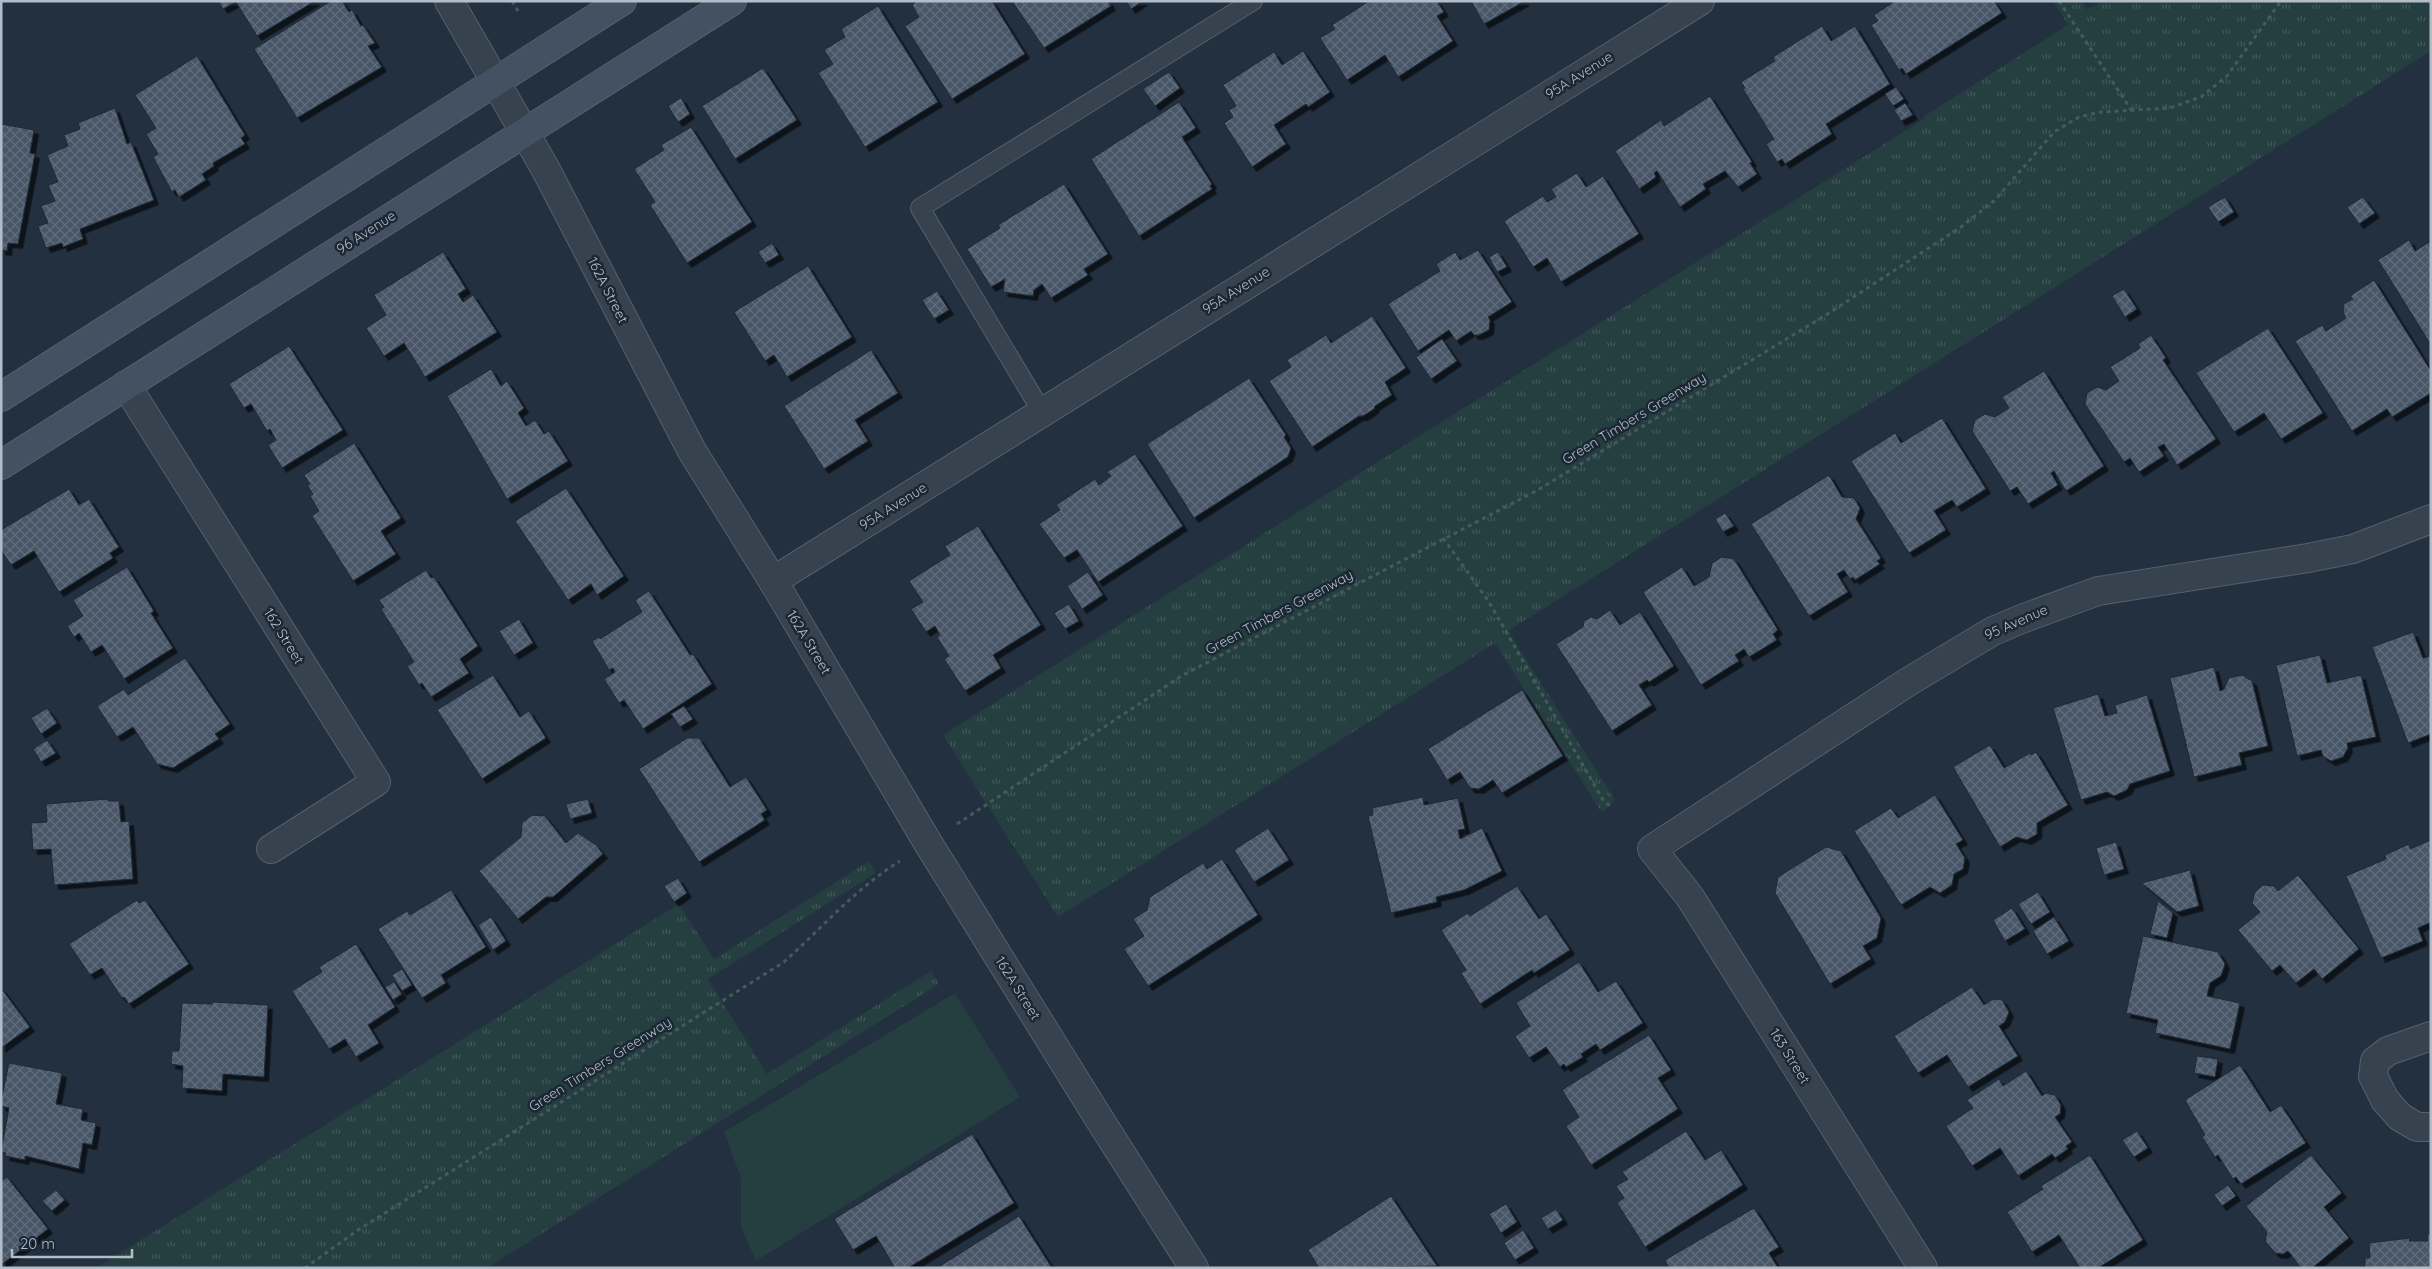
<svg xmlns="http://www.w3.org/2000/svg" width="2432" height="1269" font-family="Quicksand,sans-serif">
  <defs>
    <pattern id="park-tufts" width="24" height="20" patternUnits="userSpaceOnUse" patternTransform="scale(1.25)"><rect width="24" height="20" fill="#253e40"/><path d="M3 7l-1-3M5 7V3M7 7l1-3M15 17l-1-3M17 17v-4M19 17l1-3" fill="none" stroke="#42585a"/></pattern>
    <pattern id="building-cross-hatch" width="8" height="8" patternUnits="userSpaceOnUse" patternTransform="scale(1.25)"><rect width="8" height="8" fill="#485768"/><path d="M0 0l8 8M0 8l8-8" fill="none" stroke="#606d7c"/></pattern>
    <filter id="shadow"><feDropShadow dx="4.5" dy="4.5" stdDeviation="0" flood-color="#0009"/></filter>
  </defs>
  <rect width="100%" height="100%" fill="#23303f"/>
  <path fill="#253e40" d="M955 993 1020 1097 756 1261 741 1227V1178L724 1132Z"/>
  <g fill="url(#park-tufts)">
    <path d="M2053 1H2082L2087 10 2101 1H2431V51L1508 631 1615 800 1602 813 1495 643 1058 917 943 735 1924 119 1923 117 2068 25Z"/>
    <path d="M869 861 876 873 708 979 767 1074 931 971 939 984 487 1268H96L679 904 714 959Z"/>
  </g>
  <g fill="url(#building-cross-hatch)" stroke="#1e2936" filter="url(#shadow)">
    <path d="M218 1H315L257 36 236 2 223 9Z"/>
    <path d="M331 1H342L349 12 352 10 361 26 363 25 375 43 368 46 382 67 297 118 254 49Z"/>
    <path d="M917 1H992L1025 54 952 99 905 26 919 17 912 5Z"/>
    <path d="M1012 1H1108L1111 6 1044 48Z"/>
    <path d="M1126 1H1143L1131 9Z"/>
    <path d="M1369 1H1437L1444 12 1437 16 1453 41 1398 77 1385 55 1347 80 1320 38 1335 29 1332 25Z"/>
    <path d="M1471 1H1525L1484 24Z"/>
    <path d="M1895 1H1994L2002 13 1906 74 1902 68 1899 70 1871 25 1878 21 1874 15Z"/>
    <path d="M878 6 938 102 865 147 818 73 833 64 824 50 845 37 841 29Z"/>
    <path d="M1822 26 1831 41 1855 26 1890 84 1826 124 1832 134 1785 164 1782 159 1777 162 1766 144 1774 139 1743 89 1745 88 1741 82 1775 61 1773 57Z"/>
    <path d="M1303 51 1330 92 1308 107 1306 104 1274 125 1286 144 1252 167 1224 123 1233 117 1229 110 1236 106 1223 85 1274 52 1282 65Z"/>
    <path d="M197 56 245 135 241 138 245 144 213 163 214 166 202 174 206 180 179 197 175 190 172 192 153 157 158 154 146 134 156 128 135 95Z"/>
    <path d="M763 68 797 120 735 159 702 106Z"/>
    <path d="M1169 72 1180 88 1155 106 1143 89Z"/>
    <path d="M1896 87 1904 99 1893 106 1885 94Z"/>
    <path d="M1710 96 1752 162 1750 163 1757 174 1738 187 1725 171 1703 184 1706 189 1680 207 1657 171 1654 173 1656 177 1639 189 1615 151 1661 120 1664 126Z"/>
    <path d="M681 98 690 114 678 122 668 106Z"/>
    <path d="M1179 102 1196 128 1182 137 1212 184 1210 186 1212 189 1139 236 1091 159Z"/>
    <path d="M1905 103 1913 115 1901 121 1894 110Z"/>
    <path d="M115 108 127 144 131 142 154 200 80 229 83 239 63 247 62 243 46 248 38 226 48 223 41 206 55 201 48 185 58 182 47 155 68 146 64 135 80 129 78 123Z"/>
    <path d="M1 124 34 130 30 153 35 154 18 244 8 243 7 251 1 250Z"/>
    <path d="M691 127 752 222 687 263 650 205 655 202 634 169 664 150 661 145Z"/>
    <path d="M1577 173 1586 187 1603 176 1639 234 1561 282 1547 258 1533 267 1504 221 1543 196 1547 202 1556 197 1551 189Z"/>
    <path d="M1064 184 1108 254 1084 269 1088 275 1051 298 1042 284 1034 290 1033 296 1003 292 1005 279 991 287 967 249 1000 228 998 225Z"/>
    <path d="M2225 197 2234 212 2218 222 2208 207Z"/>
    <path d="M2363 197 2375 213 2359 224 2347 207Z"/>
    <path d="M2409 240 2415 251 2431 241V345L2378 260Z"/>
    <path d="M772 243 779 255 765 263 758 252Z"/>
    <path d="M1478 250 1512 302 1488 317 1490 320 1489 330 1479 335H1474L1471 331 1456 341 1449 330 1418 351 1388 304 1440 271 1436 264 1455 252 1460 260Z"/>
    <path d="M443 252 466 289 458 294 463 302 473 295 497 332 425 377 404 343 384 356 366 328 386 315 374 295Z"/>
    <path d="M1498 252 1507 267 1497 272 1489 257Z"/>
    <path d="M808 266 852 337 787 377 774 355 765 361 734 312Z"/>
    <path d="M2374 280 2431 371V393L2392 417 2387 409 2352 431 2295 341 2322 325 2326 331 2346 318 2343 312 2344 304 2353 299 2350 296Z"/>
    <path d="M2124 289 2137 309 2125 317 2112 296Z"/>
    <path d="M937 291 949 310 934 319 922 300Z"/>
    <path d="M1372 316 1406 368 1385 382 1392 395 1375 406 1374 409 1363 416H1359L1312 447 1269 381 1291 367 1287 360 1326 335 1331 343Z"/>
    <path d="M2268 328 2323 413 2281 439 2264 413 2234 432 2196 373Z"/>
    <path d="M2151 335 2166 358 2163 360 2216 439 2177 465 2164 444 2158 447 2164 456 2139 472 2130 458 2124 462 2085 404 2087 393 2097 387 2106 390 2119 381 2110 367 2140 348 2138 344Z"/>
    <path d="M1442 339 1457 361 1431 379 1416 357Z"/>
    <path d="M289 346 343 430 282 468 268 445 276 440 270 429 267 431 251 404 244 408 229 384Z"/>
    <path d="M871 350 898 393 855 420 868 441 824 469 784 406Z"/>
    <path d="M491 369 501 386 507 381 524 408 518 413 526 426 535 420 544 434 549 431 568 461 507 499 447 396Z"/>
    <path d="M2044 371 2104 466 2066 491 2054 471 2051 473 2058 485 2028 504 2017 487 2010 491 1972 431 1975 420 1985 414 1995 417 2009 408 2002 397Z"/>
    <path d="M1249 378 1286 435 1284 437 1291 448 1288 457 1194 518 1147 444Z"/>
    <path d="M1942 418 1986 489 1957 507 1952 500 1934 511 1946 530 1909 553 1851 461 1895 433 1901 443Z"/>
    <path d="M354 443 401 518 381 531 396 554 353 581 312 516 319 511 310 496 313 494 307 485 310 484 304 475Z"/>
    <path d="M1135 454 1183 526 1098 582 1077 550 1064 558 1039 524 1060 510 1056 505 1095 479 1099 485 1111 476 1107 472Z"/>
    <path d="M1829 475 1842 497 1854 498 1860 508 1856 519 1881 558 1877 561 1880 564 1855 580 1853 577 1850 579 1844 570 1837 574 1848 592 1809 616 1751 524Z"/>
    <path d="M566 488 624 576 597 595 591 584 568 600 515 521Z"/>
    <path d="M69 489 79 505 89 499 119 547 110 553 113 558 59 592 34 551 11 565 1 550V530Z"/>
    <path d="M1725 513 1734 526 1723 532 1715 519Z"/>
    <path d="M978 526 1041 625 993 655 1001 668 965 691 944 659 949 656 937 637 940 635 935 626 926 632 911 609 923 602 909 581 950 555 945 546Z"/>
    <path d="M1722 557 1734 559 1778 630 1773 634 1777 640 1749 657 1744 649 1735 655 1739 661 1701 685 1643 592 1682 567 1694 586 1709 577 1712 563Z"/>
    <path d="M127 567 154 611 151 613 173 648 124 679 102 645 91 652 79 633 74 637 67 626 83 616 73 600Z"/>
    <path d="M426 570 431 578 434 577 478 646 460 659 469 673 431 697 422 683 419 685 407 666 414 662 381 609 384 607 379 600Z"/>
    <path d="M1088 572 1103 595 1082 609 1067 586Z"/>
    <path d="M649 591 690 655 693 654 712 684 643 729 624 700 619 703 604 679 615 672 613 668 609 670 592 641 599 637 600 639 642 612 635 600Z"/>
    <path d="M1069 604 1079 621 1065 629 1054 613Z"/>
    <path d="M1610 610 1620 625 1640 612 1674 666 1649 682 1647 680 1639 685 1652 705 1612 731 1556 644 1583 627 1584 621 1591 617 1597 619Z"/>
    <path d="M519 619 533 643 514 655 499 631Z"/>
    <path d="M2413 632 2423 658 2428 657 2431 648V734L2408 743 2372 647Z"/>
    <path d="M2320 655 2327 683 2361 675 2376 737 2347 743 2348 748 2343 757 2331 761 2323 756 2321 750 2297 756 2276 665Z"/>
    <path d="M185 658 230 724 215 734 219 739 173 768 157 764 133 727 117 737 97 706 124 689 128 695Z"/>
    <path d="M2214 667 2220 691 2224 689 2229 678 2242 675 2252 681 2268 746 2239 753 2242 765 2194 777 2170 678Z"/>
    <path d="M493 675 520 717 529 711 546 738 482 779 437 710Z"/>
    <path d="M1522 690 1563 756 1502 793 1493 780 1479 789 1470 788 1460 772 1447 780 1428 749Z"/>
    <path d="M2098 694 2105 716 2117 713 2115 705 2147 695 2170 771 2130 784 2127 790 2114 796 2107 792 2081 800 2053 708Z"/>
    <path d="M684 706 693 719 680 727 671 714Z"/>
    <path d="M47 708 57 723 41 734 31 718Z"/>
    <path d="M687 738H699L730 787 746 777 767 810 761 814 765 820 699 862 639 769Z"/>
    <path d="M47 740 56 753 41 762 33 749Z"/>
    <path d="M1990 745 2004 768 2030 753 2031 755 2036 752 2068 805 2037 823V834L2027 840 2016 837 2000 847 1953 767Z"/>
    <path d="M1935 795 1963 840 1956 844 1965 858 1963 869 1954 874 1952 885 1940 893 1930 887 1901 905 1854 831 1891 808 1898 818Z"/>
    <path d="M1423 797 1424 805 1458 798 1465 829 1458 830 1460 839 1482 828 1502 871 1464 890 1436 897 1437 902 1391 913 1368 816 1373 815 1372 808Z"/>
    <path d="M108 799V801H119L121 822 129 821 133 879 54 885 51 849 33 850 31 823 47 822 46 804Z"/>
    <path d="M588 799 592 813 570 819 566 804Z"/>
    <path d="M532 815 545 816 566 843 578 833 596 845 603 854 553 897H546L518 919 479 871 521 837 522 823Z"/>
    <path d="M1268 828 1289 860 1254 882 1234 850Z"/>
    <path d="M2431 840V922L2418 928 2423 941 2381 958 2346 876 2386 859 2385 855 2409 844 2410 849Z"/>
    <path d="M2116 842 2124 869 2104 875 2096 848Z"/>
    <path d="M1826 847 1841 851 1881 918 1877 938 1863 946 1871 959 1830 984 1775 893 1778 877Z"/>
    <path d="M1222 859 1258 915 1148 986 1124 949 1144 936 1133 919 1147 910 1150 897 1203 863 1207 869Z"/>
    <path d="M2190 870 2199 906 2177 912 2142 883Z"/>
    <path d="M2298 875 2359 949 2322 979 2314 969 2296 983 2280 965 2272 971 2238 930 2260 912 2252 903 2255 892 2263 885 2274 886 2278 891Z"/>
    <path d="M678 878 687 893 674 902 664 886Z"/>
    <path d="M1517 886 1539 919 1546 914 1570 950 1534 973 1532 970 1480 1004 1461 973 1466 970 1441 930 1468 913 1470 916Z"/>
    <path d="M451 890 486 947 441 975 446 983 422 998 378 929 407 911 410 915Z"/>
    <path d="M2038 892 2050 912 2031 924 2018 904Z"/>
    <path d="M137 900 139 903 145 900 189 964 129 1004 124 997 122 998 102 968 90 975 69 944Z"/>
    <path d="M2158 901 2173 913 2167 938 2150 934Z"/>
    <path d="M2012 908 2025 929 2005 941 1993 920Z"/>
    <path d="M491 917 506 941 493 950 478 925Z"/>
    <path d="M2054 917 2069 941 2047 954 2033 931Z"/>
    <path d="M2143 936 2218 952 2225 964 2221 976 2210 983 2207 996 2240 1003 2230 1049 2155 1033 2158 1020 2126 1013Z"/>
    <path d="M356 944 395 1007 368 1025 379 1043 356 1057 345 1039 329 1049 292 991 322 972 319 967Z"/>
    <path d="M1579 962 1598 992 1616 981 1643 1023 1600 1050 1596 1044 1581 1054 1583 1057 1566 1067 1564 1064 1560 1067 1546 1047 1529 1058 1515 1036 1530 1026 1516 1003Z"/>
    <path d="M402 969 412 985 402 991 392 975Z"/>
    <path d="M394 982 402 994 393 1000 385 987Z"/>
    <path d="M1972 987 1984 1005 1993 999 2002 1000 2009 1012 2005 1022 1999 1026 2018 1056 1968 1087 1947 1055 1918 1073 1894 1036Z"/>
    <path d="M1 988 30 1027 1 1048Z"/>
    <path d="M213 1002 268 1005 264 1077 223 1074 222 1091 182 1088 183 1066 171 1064 172 1051H179L182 1003 212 1004Z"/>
    <path d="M1649 1035 1671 1070 1658 1078 1678 1109 1591 1165 1566 1126 1579 1117 1562 1090Z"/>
    <path d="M2197 1056 2218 1059 2215 1077 2194 1073Z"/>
    <path d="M9 1063 62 1073 56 1104 83 1109 81 1120 96 1123 92 1145 83 1143 79 1169 25 1156V1160L5 1156 6 1153 1 1152 9 1108 1 1106V1101Z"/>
    <path d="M2240 1065 2270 1112 2281 1105 2306 1143 2241 1184 2236 1177 2233 1179 2218 1155 2215 1157 2202 1137 2205 1135 2185 1100Z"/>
    <path d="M2026 1071 2042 1096 2046 1093 2055 1095 2061 1105 2060 1114 2055 1117 2072 1142 2066 1146 2068 1149 2055 1158 2052 1154 2018 1176 2000 1148 1972 1166 1946 1126 1973 1108 1967 1100 1999 1079 2003 1086Z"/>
    <path d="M1686 1131 1705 1160 1721 1150 1743 1185 1645 1247 1617 1203 1624 1198 1616 1186 1628 1179 1622 1172Z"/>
    <path d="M2137 1131 2148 1148 2134 1157 2122 1140Z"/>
    <path d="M972 1134 1014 1203 908 1268H895L876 1236 853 1250 834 1219Z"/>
    <path d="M2090 1155 2143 1240 2098 1268H2080L2059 1235 2032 1252 2007 1212 2043 1189 2041 1186Z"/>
    <path d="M2311 1155 2342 1193 2324 1207 2349 1238 2312 1268H2301L2288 1251 2283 1254 2275 1253 2265 1241 2267 1232 2246 1206Z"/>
    <path d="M7 1177 48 1229 1 1265V1181Z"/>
    <path d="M2228 1185 2236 1196 2222 1206 2214 1195Z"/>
    <path d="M56 1190 65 1200 52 1211 42 1201Z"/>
    <path d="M1391 1196 1437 1266 1319 1268 1308 1250Z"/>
    <path d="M1506 1204 1517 1222 1501 1233 1489 1214Z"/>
    <path d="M1754 1208 1779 1247 1769 1253 1778 1268H1669L1665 1260Z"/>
    <path d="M1556 1209 1563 1220 1548 1229 1541 1218Z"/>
    <path d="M1019 1216 1052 1268H937Z"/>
    <path d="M1523 1230 1534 1248 1515 1260 1504 1243Z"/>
    <path d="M2427 1234H2431V1268H2365V1258H2370L2369 1243 2410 1238 2409 1241H2428Z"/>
  </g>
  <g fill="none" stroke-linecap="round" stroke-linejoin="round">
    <g stroke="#55606d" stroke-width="20">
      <path id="lane" d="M1042 412 920 208 1253 1"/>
    </g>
    <g stroke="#55606d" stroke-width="30">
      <g id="street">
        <path d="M449 1 545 168 692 451 773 581 928 843 1098 1117 1194 1268"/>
        <path d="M126 385 376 782 271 849"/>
        <path d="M773 581 1700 1"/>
        <path d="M2431 1036 2388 1051 2375 1061 2373 1076 2385 1100 2400 1117 2417 1127H2431"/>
        <path d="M1923 1268 1690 897 1652 849 1908 682 1993 631 2024 618 2098 591 2308 558 2353 549 2431 519"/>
      </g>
    </g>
    <g stroke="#55606d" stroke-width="30">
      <g id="secondary">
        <path d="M1 397 622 1"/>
        <path d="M1 465 732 1"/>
      </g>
    </g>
    <g stroke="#435b5d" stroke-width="3" stroke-dasharray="4 4" stroke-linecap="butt">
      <path d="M512 1 518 11"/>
      <path d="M2059 1 2132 111"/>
      <path d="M1443 538 1489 602 1603 800 1611 807"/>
      <path d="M957 824 1183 675 1536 491 1826 315 1961 227 1995 200 2054 132 2079 117 2101 112 2170 108 2201 97 2227 76 2281 1"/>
      <path d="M305 1268 358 1230 784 962C822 928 855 889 900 861"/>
    </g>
    <use href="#lane" stroke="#37424f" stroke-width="18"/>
    <use href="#street" stroke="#37424f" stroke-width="28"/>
    <use href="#secondary" stroke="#445162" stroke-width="28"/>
  </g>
  <g text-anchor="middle" stroke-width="5" stroke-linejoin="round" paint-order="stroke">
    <g font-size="14" fill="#b3bdca" stroke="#1c2734">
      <text transform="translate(1579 75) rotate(-32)" y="5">95A Avenue</text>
      <text transform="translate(366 232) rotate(-33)" y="5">96 Avenue</text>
      <text transform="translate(608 290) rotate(63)" y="5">162A Street</text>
      <text transform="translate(1236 290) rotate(-32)" y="5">95A Avenue</text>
      <text transform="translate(1634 418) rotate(-31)" y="5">Green Timbers Greenway</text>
      <text transform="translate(893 506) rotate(-32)" y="5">95A Avenue</text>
      <text transform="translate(1279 612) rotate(-28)" y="5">Green Timbers Greenway</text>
      <text transform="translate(2016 622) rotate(-24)" y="5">95 Avenue</text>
      <text transform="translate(284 636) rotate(58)" y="5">162 Street</text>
      <text transform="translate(809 642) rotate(59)" y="5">162A Street</text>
      <text transform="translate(1018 988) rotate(58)" y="5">162A Street</text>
      <text transform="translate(1790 1056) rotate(58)" y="5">163 Street</text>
      <text transform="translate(600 1064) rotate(-32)" y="5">Green Timbers Greenway</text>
    </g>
  </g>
  <rect width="2432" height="1269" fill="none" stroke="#b3bdca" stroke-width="5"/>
  <path d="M12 1249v8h120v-8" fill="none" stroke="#b3bdca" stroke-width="2.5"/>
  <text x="20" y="1249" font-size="15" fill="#b3bdca" stroke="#1c2734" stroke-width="4" paint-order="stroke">20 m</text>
</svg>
